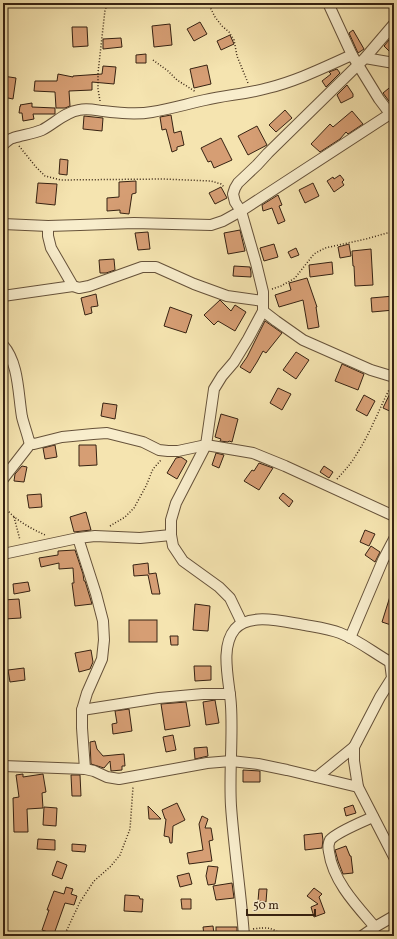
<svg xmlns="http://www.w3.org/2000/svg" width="397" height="939" font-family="Vollkorn,serif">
  <rect width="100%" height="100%" fill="#f5e4b0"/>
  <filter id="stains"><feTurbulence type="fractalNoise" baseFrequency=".005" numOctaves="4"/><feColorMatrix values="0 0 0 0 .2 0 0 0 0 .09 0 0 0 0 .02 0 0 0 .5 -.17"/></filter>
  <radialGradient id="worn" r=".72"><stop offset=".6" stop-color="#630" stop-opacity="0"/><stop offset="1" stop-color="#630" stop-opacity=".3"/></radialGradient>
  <g fill="#d69e74" stroke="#362212">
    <path d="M200 22 207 34 194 41 187 29Z"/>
    <path d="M170 24 172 45 154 47 152 26Z"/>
    <path d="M72 27H87L88 46 73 47Z"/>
    <path d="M353 30 364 49 358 53 349 33Z"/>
    <path d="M394 34V46L389 51 384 46Z"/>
    <path d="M230 35 234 44 221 50 217 41Z"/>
    <path d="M121 38 122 47 103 49V39Z"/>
    <path d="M146 54V63H136V55Z"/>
    <path d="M207 65 211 84 194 88 190 69Z"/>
    <path d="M103 66 116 67 114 84 92 82V90L69 91 70 106 65 108H56L55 92 34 91 35 81H57L58 74 73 77V76L102 74Z"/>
    <path d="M337 69 340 73 326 87 322 81 331 74 329 72Z"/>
    <path d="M3 76 16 78 13 99 3 97Z"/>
    <path d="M394 84V108L383 93Z"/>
    <path d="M347 85 353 94V97L341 103 337 95Z"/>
    <path d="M32 103V107L55 108V114H33L34 119 23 121 22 113H19L20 106H21L20 105Z"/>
    <path d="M285 110 292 118 276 132 269 125Z"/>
    <path d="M352 111 363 124 348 134 346 132 340 139 320 152 311 144 330 124 333 127Z"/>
    <path d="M171 115 174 133 181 131 184 145 177 147V150L172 152 166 129 162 130 160 117Z"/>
    <path d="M84 116 103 118 102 131 83 129Z"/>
    <path d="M257 126 267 145 248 155 238 136Z"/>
    <path d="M221 138 232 160 214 168 211 161 208 162 201 148Z"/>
    <path d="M60 159 68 160 67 175 59 174Z"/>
    <path d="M340 175 344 180 342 182 344 185 334 192 327 181 333 177 334 179Z"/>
    <path d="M136 181V193L132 194 129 214 120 213V210L107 211V198L119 197V182Z"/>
    <path d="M38 183 57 184 55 205 36 203Z"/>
    <path d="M313 183 319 196 305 203 299 190Z"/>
    <path d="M221 187 227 198 215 204 209 193Z"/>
    <path d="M278 195 282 205 279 206 285 221 278 224 272 208 263 211 262 205Z"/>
    <path d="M240 230 245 251 228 254 224 233Z"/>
    <path d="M148 232 150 249 138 250 135 233Z"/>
    <path d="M274 244 278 257 264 261 260 248Z"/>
    <path d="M349 244 351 256 340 258 338 247Z"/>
    <path d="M296 248 299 255 291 258 288 252Z"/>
    <path d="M371 249 373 285 355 286 354 266H353L352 251Z"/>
    <path d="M114 259 115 270 106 273H100L99 260Z"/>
    <path d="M332 262 333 274 310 277 309 265Z"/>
    <path d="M234 266 250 267 251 272V277L233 276Z"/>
    <path d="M307 278 317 307H316L319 327 308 329 303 300 279 307 275 295 291 290 289 283Z"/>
    <path d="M96 294 98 306 91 307 92 313 85 315 81 298Z"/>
    <path d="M394 296V310L372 312 371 298Z"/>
    <path d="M220 300 231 311 235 305 246 312 235 331 218 321 214 325 204 315Z"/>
    <path d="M170 307 192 315 186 333 164 326Z"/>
    <path d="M265 321 282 333 266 353 263 351 257 362 250 373 240 367 247 357Z"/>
    <path d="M296 352 309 360 296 379 283 370Z"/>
    <path d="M342 364 364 374 358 390 335 381Z"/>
    <path d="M394 385V413L383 408Z"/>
    <path d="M278 388 291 394 282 410 270 403Z"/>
    <path d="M364 395 375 401 367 416 356 410Z"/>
    <path d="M103 403 117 405 115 419 101 416Z"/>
    <path d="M221 414 238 419 232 442 229 441 228 442 220 441 221 439 215 437Z"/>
    <path d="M55 445 57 457 45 459 43 448Z"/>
    <path d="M79 445H96L97 465 79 466Z"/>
    <path d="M216 453 224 455 219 468 212 465Z"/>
    <path d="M181 457 187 461 177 479 167 473 176 458Z"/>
    <path d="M259 463 273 468 259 490 244 481 252 470 254 471Z"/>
    <path d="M22 466 27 467 24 482 14 481 15 474Z"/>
    <path d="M324 466 333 472 329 478 320 472Z"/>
    <path d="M283 493 293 501 289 507 279 498Z"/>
    <path d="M41 494 42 507 29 508 27 495Z"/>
    <path d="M86 512 91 530 74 532 70 517Z"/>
    <path d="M365 530 375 534 369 546 360 542Z"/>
    <path d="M371 546 380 552 375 562 365 555Z"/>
    <path d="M75 550 83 574 84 581H85L92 604 75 606 72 583H74L73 568 59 569V563L41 567 39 558 58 555V551Z"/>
    <path d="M148 563 149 574 156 573 160 594H152L148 575 134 576 133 565Z"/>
    <path d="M28 582 30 591 14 594 13 584Z"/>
    <path d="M392 590H394V626L382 622Z"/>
    <path d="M19 599 21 618 4 619 3 600Z"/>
    <path d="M195 604 210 606 208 631 193 630Z"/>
    <rect x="129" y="620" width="28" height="22"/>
    <path d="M170 636H178V645H171Z"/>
    <path d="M91 650 93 662 90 669 79 672 75 653Z"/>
    <path d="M194 666H211V680L195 681Z"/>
    <path d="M24 668 25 680 10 682 8 670Z"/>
    <path d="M215 700 219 723 206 725 203 702Z"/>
    <path d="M186 702 190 726 165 730 161 704Z"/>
    <path d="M129 709 132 731 113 734 112 724 117 723 115 711Z"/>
    <path d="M173 735 176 750 166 752 163 737Z"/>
    <path d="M95 741 97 749 103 756 124 754 125 766H122V770L111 771 110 761 104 768 91 764 90 742Z"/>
    <path d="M207 747 208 756 195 759 194 748Z"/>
    <path d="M243 770 260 771V782H243Z"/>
    <path d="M23 774V777L43 774 46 792 42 793 43 808 27 809 28 832H14L13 798 19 797 16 775Z"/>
    <path d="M71 775H80L81 796H72Z"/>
    <path d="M177 803 185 820 173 826 172 843H170L169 837 164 836 166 819H165L162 810Z"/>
    <path d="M353 805 356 813 346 816 344 808Z"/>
    <path d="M148 806 161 819H149Z"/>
    <path d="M44 807 57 808 56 826 43 825Z"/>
    <path d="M202 816 208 819 205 828H211L213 840 209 841 212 861 189 864 187 853 203 850 199 824Z"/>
    <path d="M322 833 323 840 322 848 305 850 304 835Z"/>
    <path d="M38 839 55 840V850L37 849Z"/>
    <path d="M72 844 86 845 85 852 72 851Z"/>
    <path d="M346 846 350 856H351L353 873 343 874 338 861 335 850Z"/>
    <path d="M57 861 67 865 62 879 52 875Z"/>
    <path d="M208 866 218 867 215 884 208 885 206 876Z"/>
    <path d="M189 873 192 884 180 887 177 876Z"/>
    <path d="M232 883 234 898 216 900 213 886Z"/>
    <path d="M66 887 73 889 71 894 77 896 74 905 65 903 54 934 42 930 49 910H47L54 891 64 894Z"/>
    <path d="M314 888 322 894 319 897 325 913 314 917 311 907 318 904 307 896Z"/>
    <path d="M259 889H267L266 902 258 901Z"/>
    <path d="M125 895 139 896 140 899H143L142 912 124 911Z"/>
    <path d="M181 899H191V909H182Z"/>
    <path d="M213 926 214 934 204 935 203 927Z"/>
    <rect x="216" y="927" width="21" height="9"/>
  </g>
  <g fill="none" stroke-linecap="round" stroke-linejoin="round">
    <g stroke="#66523a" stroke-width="12">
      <g id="minor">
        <path d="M328 3 352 55 379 99 394 119"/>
        <path d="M365 58 394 63"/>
        <path d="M3 145C6 142 9 139 13 138 22 135 32 134 42 130 54 124 65 112 79 110 87 108 95 110 103 111 119 113 136 115 152 112 170 109 187 104 205 100 226 95 247 94 268 88 297 81 325 67 352 55"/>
        <path d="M3 224 48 226 80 225 134 223 211 225 223 221 241 211 390 114"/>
        <path d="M48 226V236L51 248 73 286 79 288 89 286 142 267H156L194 284 227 296 263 301"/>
        <path d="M3 296 73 286"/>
        <path d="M263 311 276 321 303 340 371 370 394 377"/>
        <path d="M3 345C19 363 18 394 22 417 24 425 27 433 29 441L31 443 34 444 62 437 93 434 107 433 143 442 159 450 168 451H178L206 445 253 453 285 466 394 516"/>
        <path d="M3 479 31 443"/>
        <path d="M78 538 96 594 103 621 104 640 102 659 87 693 82 710V728L85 769"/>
        <path d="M3 554 78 538 95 536 140 538 171 535"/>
        <path d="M242 623 230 598 219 587 183 561 173 546 171 535V520L176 503 206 445 214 389 222 376 234 362 248 339 263 311V292L256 263 241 211 235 202 233 194 235 188 238 183 257 165 268 153 365 58 394 24"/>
        <path d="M350 638 383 560 394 539"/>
        <path d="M390 662 392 678 380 697 354 747V761L358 787 394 857"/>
        <path d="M82 710 159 698 203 694H230"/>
        <path d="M3 766 85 769 94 771 107 777 119 779 207 763 231 761 258 764 287 770 358 787"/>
        <path d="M317 777 354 747"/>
        <path d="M373 817C362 822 337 832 330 840 328 844 328 848 329 852 333 881 356 905 375 927"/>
        <path d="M244 936C241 893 234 849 231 806 229 773 233 739 231 706 230 683 219 648 235 629 250 612 285 622 305 625 316 627 330 629 340 633 358 640 374 653 390 662L394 664"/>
        <path d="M362 936 375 927 394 916"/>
      </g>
    </g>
    <g stroke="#362212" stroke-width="1.5" stroke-dasharray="1 2" stroke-linecap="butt">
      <path d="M208 3 215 17 222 26 229 32 234 40 237 56 248 83"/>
      <path d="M153 60 168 71 177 80 196 92"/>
      <path d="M100 101 98 89V73L105 10 108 3"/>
      <path d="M19 146 36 167 45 176 61 180 163 179 211 181 221 184 224 187"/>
      <path d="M272 289 281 286 295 278 314 254 325 248 366 239 394 231"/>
      <path d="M337 479C344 471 351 464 356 455 370 434 379 409 391 386"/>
      <path d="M3 505C13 519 30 528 45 535"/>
      <path d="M14 517 20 540"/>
      <path d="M110 526 125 517 134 508 146 486 153 469 161 460"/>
      <path d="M253 929C267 927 272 927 283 936"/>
      <path d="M64 936 80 902 94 881 110 867 120 855 130 829 133 787"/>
    </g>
    <use href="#minor" stroke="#f8edcc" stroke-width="10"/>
  </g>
  <rect width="397" height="939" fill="none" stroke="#f5e4b0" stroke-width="16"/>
  <rect x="4" y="4" width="389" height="931" fill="none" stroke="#362212" stroke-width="2"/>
  <rect x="8" y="8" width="381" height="923" fill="none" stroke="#362212"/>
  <path d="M247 909v6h68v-6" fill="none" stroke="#362212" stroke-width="2"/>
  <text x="253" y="909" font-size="12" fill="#362212" stroke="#f8edcc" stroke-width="3" paint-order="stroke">50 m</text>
  <rect width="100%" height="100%" filter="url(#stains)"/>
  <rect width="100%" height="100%" fill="url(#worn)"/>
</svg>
